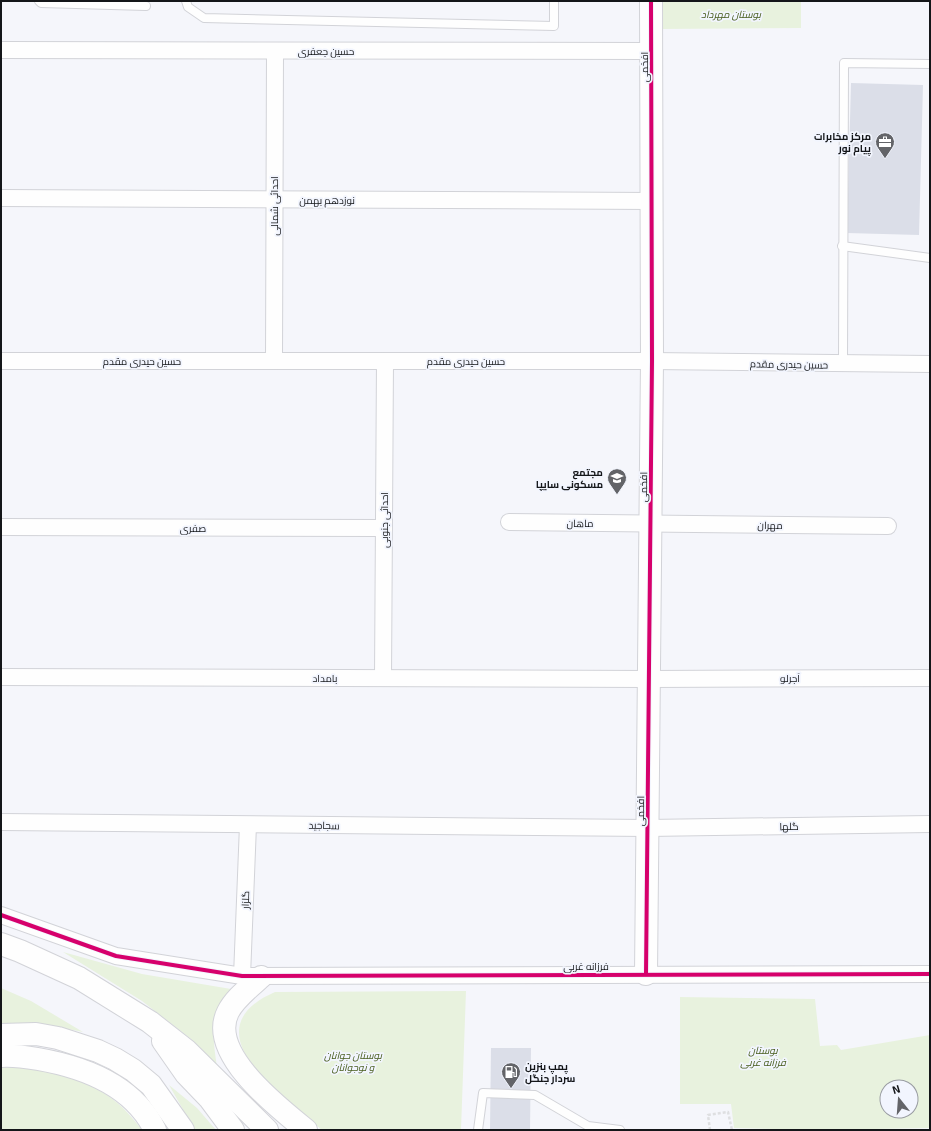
<svg xmlns="http://www.w3.org/2000/svg" width="931" height="1131" font-family="Georgia,Cairo,serif">
  <rect width="100%" height="100%" fill="#f5f6fb"/>
  <g fill="#e8f2de" fill-rule="evenodd">
    <path d="M662 1H801V28L662 29Z"/>
    <path d="M63 952 142 974 231 989C210 1018 212 1033 217 1067L191 1039 142 1001Z"/>
    <path d="M1 988 31 1001 83 1032C56 1026 29 1023 1 1023Z"/>
    <path d="M466 991 461 1130H322C283 1098 187 1030 275 992Z"/>
    <path d="M680 997 815 999 820 1046 837 1045 841 1050 930 1035V1128L821 1130 734 1128 731 1104H680ZM887 1087H911V1111H887Z"/>
    <path d="M1 1067C39 1066 93 1079 122 1107 129 1114 136 1122 142 1130H1Z"/>
    <path d="M169 1085 197 1108 216 1130H193L189 1120Z"/>
  </g>
  <g fill="#dbdee8">
    <path d="M851 83 923 85 919 235 847 233Z"/>
    <path d="M491 1048H531L530 1130H490Z"/>
  </g>
  <g fill="none" stroke-linecap="round" stroke-linejoin="round">
    <g stroke="#d2d3d8" stroke-width="10">
      <g id="lane">
        <path d="M39 1 41 3 146 6"/>
        <path d="M186 1 188 7 204 18 554 26V1"/>
        <path d="M842 246 930 258"/>
        <path d="M843 364 844 63 930 64"/>
        <path d="M478 1130 483 1093 535 1095 588 1126 620 1130"/>
      </g>
    </g>
    <g stroke="#d2d3d8" stroke-width="18">
      <g id="street">
        <path d="M1 50 652 51"/>
        <path d="M1 198 653 201"/>
        <path d="M1 361H652L930 364"/>
        <path d="M274 361 275 51"/>
        <path d="M509 522 888 526"/>
        <path d="M1 527 384 528"/>
        <path d="M1 677 649 679 930 678"/>
        <path d="M383 678 385 361"/>
        <path d="M1 822 648 828 930 824"/>
        <path d="M1 915 116 956 242 976 930 974"/>
        <path d="M242 976 248 825"/>
      </g>
    </g>
    <g stroke="#d2d3d8" stroke-width="24">
      <g id="secondary">
        <path d="M646 974 652 361 651 1"/>
        <path d="M261 977C249 988 235 998 228 1012 207 1053 279 1108 306 1130"/>
      </g>
    </g>
    <g stroke="#d2d3d8" stroke-width="24">
      <g id="highway">
        <path d="M1 944 20 951 79 978 150 1022 187 1051 267 1130"/>
        <path d="M1 1035 36 1034 58 1038 98 1051 115 1059 133 1070 151 1085 183 1130"/>
        <path d="M163 1041 186 1074 210 1099 233 1130"/>
        <path d="M1 1056C13 1055 26 1057 38 1059 84 1067 133 1085 155 1130"/>
      </g>
    </g>
    <path stroke="#dedfe1" stroke-width="2.5" stroke-dasharray="3 2" stroke-linecap="butt" d="M710 1130 708 1115 728 1112 732 1130"/>
    <use href="#lane" stroke="#fefefe" stroke-width="8"/>
    <use href="#street" stroke="#fefefe" stroke-width="16"/>
    <use href="#secondary" stroke="#fefefe" stroke-width="22"/>
    <use href="#highway" stroke="#fefefe" stroke-width="22"/>
    <g stroke="#f2f5fe" stroke-width="6">
      <g id="cycleway">
        <path d="M1 915 116 956 242 976 930 974"/>
        <path d="M646 974 652 361 651 1"/>
      </g>
    </g>
    <use href="#cycleway" stroke="#d6006c" stroke-width="4"/>
  </g>
  <defs>
    <g id="office-pin" transform="scale(1)"><path d="M0 17L-7.5 6A9.5 9.5 0 1 1 7.5 6Z" fill="#636468" stroke="#f2f5fe"/><path d="M-6-3h4V-5.5h4V-3h4V5H-6ZM-1-4.5V-3h2v-1.5ZM-6 0V1H6V0Z" fill="#fff"/></g>
    <g id="university-pin" transform="scale(1)"><path d="M0 17L-7.5 6A9.5 9.5 0 1 1 7.5 6Z" fill="#636468" stroke="#f2f5fe"/><path d="M0-5L7-2L0 1L-7-2ZM-4 1L0 2.5L4 1V4Q0 6-4 4Z" fill="#fff"/></g>
    <g id="fuel-pin" transform="scale(1)"><path d="M0 17L-7.5 6A9.5 9.5 0 1 1 7.5 6Z" fill="#636468" stroke="#f2f5fe"/><path d="M-5.5-6h7V0h2V4h1.3V-2.5L3-4.5l.8-.8L6-3V5H2.5V1h-1V6h-7ZM-4.2-4.7v3.2H.2V-4.7Z" fill="#fff"/></g>
  </defs>
  <g fill-rule="evenodd">
    <use href="#office-pin" x="885" y="142"/>
    <use href="#university-pin" x="617" y="478"/>
    <use href="#fuel-pin" x="511" y="1072"/>
  </g>
  <g text-anchor="middle" stroke-width="3.5" stroke-linejoin="round" paint-order="stroke">
    <g font-size="10" font-style="italic" fill="#495e1f" stroke="#f2f5fe">
      <text x="731" y="18">بوستان مهرداد</text>
      <text x="763" y="1054">بوستان<tspan x="763" dy="12">فرزانه غربی</tspan></text>
      <text x="353" y="1059">بوستان جوانان<tspan x="353" dy="12">و نوجوانان</tspan></text>
    </g>
    <g font-size="10" fill="#141619" stroke="#f2f5fe">
      <text x="326" y="55">حسین جعفری</text>
      <text transform="translate(644 67) rotate(-90)" y="4">افخمی</text>
      <text x="327" y="204">نوزدهم بهمن</text>
      <text transform="translate(274 206) rotate(-90)" y="4">احداثی شمالی</text>
      <text x="142" y="365">حسین حیدری مقدم</text>
      <text x="466" y="365">حسین حیدری مقدم</text>
      <text transform="translate(789 364) rotate(1)" y="4">حسین حیدری مقدم</text>
      <text transform="translate(643 487) rotate(-89)" y="4">افخمی</text>
      <text transform="translate(384 520) rotate(-90)" y="4">احداثی جنوبی</text>
      <text transform="translate(580 523) rotate(1)" y="4">ماهان</text>
      <text transform="translate(770 525) rotate(1)" y="4">مهران</text>
      <text x="193" y="532">صفری</text>
      <text x="325" y="682">بامداد</text>
      <text x="790" y="682">آجرلو</text>
      <text transform="translate(640 811) rotate(-89)" y="4">افخمی</text>
      <text transform="translate(324 825) rotate(1)" y="4">سجاجید</text>
      <text transform="translate(789 826) rotate(-1)" y="4">گلها</text>
      <text transform="translate(245 900) rotate(-88)" y="4">گلزار</text>
      <text x="586" y="970">فرزانه غربی</text>
    </g>
    <g font-size="10" font-weight="bold" fill="#141619" stroke="#f2f5fe" text-anchor="end">
      <text x="871" y="140">مرکز مخابرات<tspan x="871" dy="12">پیام نور</tspan></text>
      <text x="603" y="476">مجتمع<tspan x="603" dy="12">مسکونی سایپا</tspan></text>
      <text x="525" y="1070" text-anchor="start">پمپ بنزین<tspan x="525" dy="12">سردار جنگل</tspan></text>
    </g>
  </g>
  <rect width="931" height="1131" fill="none" stroke="#141619" stroke-width="4"/>
  <g transform="translate(899 1099) rotate(343)"><circle r="19" fill="#f2f5fe" stroke="#999ca2"/>
  <path d="M0-3L7 15L0 10L-7 15Z" fill="#636468"/>
  <text y="-6" font-size="11" font-weight="bold" text-anchor="middle" fill="#141619">N</text>
  </g>
</svg>
